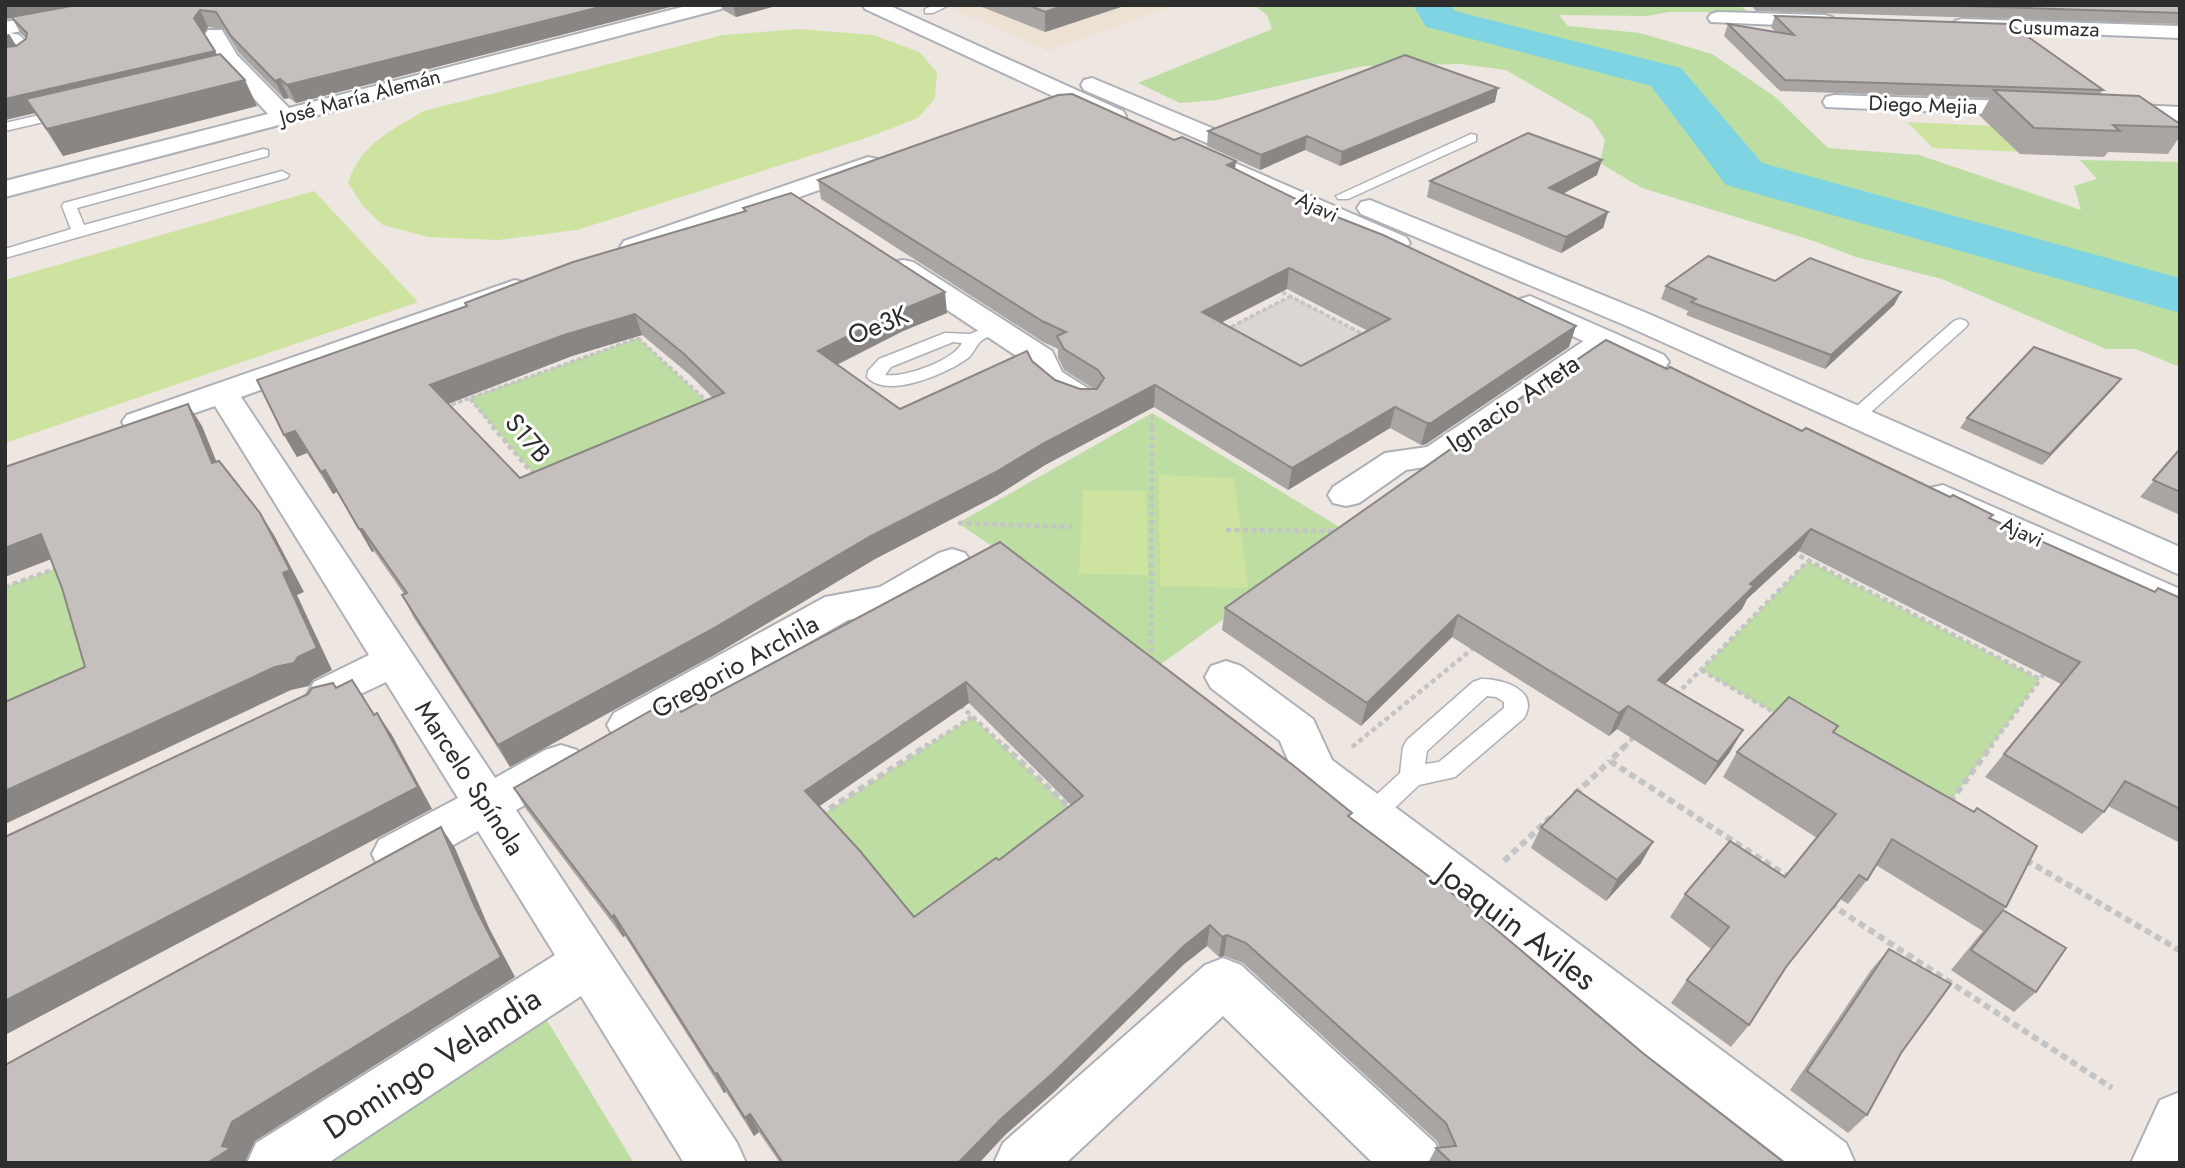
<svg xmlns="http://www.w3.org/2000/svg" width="2185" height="1168" font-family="Jost,sans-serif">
  <rect width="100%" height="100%" fill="#ede6e1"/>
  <path fill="#ece1d2" d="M944 5H1176L1048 51Z"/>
  <g fill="#bddda3">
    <path d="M1254 5H1740L1748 12H1669L1647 16 1559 15 1568 26 1640 33 1712 54 1774 96 1828 148 1919 155 2081 210 2074 186 2097 179 2080 160 2180 162V367L2136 349H2106L1942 279 1856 257 1814 241 1642 188 1600 163 1605 140 1592 120 1506 70 1460 64 1363 66 1217 100 1180 103 1138 83 1272 29 1267 15Z"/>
    <path d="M638 338 722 416 547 490 469 398Z"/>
    <path d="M1152 413 1346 531 1151 671 1002 553 958 523Z"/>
    <path d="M1808 561 2040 679 1943 812 1701 670Z"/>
    <path d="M57 568 98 681 5 721V587Z"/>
    <path d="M972 717 1073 811 920 924 823 814Z"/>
    <path d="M543 1014 634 1163H317Z"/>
  </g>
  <g fill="#cee3a0">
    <path d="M798 29 873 35 919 52 937 72 935 98 918 118 869 137 577 230 498 240 428 237 383 225 363 206 348 183C361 144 390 131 424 111L723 35Z"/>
    <path d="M1907 122 2016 127 2044 153 1933 148Z"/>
    <path d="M314 191 418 302 5 443V280Z"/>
    <path d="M1159 475 1234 478 1248 588 1160 586Z"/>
    <path d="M1083 490 1146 491 1148 575 1079 574Z"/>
  </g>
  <path fill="#d9d6d3" d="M1290 296 1372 339 1299 381 1217 334Z"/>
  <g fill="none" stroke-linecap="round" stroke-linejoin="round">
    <path fill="#7fd4e3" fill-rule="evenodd" d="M1413 5H1451L1455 11 1681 68 1762 163 2180 278V313L1726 185 1651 86 1426 27Z"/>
    <g stroke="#adb0b7" stroke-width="3">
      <g id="service">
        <path d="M934 5H949L933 13H925V9Z"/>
        <path d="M5 32 19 35 35 50V54L26 61 5 63V57L19 56 24 52 11 40 5 38Z"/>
        <path d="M65 109 69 110V116L5 131V123Z"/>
        <path d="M1471 134 1476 135V141L1348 199H1338L1336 196Z"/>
        <path d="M263 149 268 150V156L77 208 84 225 282 171 289 175 287 178 5 258V249L71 229 62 206 64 203Z"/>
        <path d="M1960 319 1966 321 1968 324 1966 327 1861 421H1849L1846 417 1849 413 1954 321Z"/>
        <path d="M996 323 1002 325 1004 328C998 335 988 335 981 341 976 345 974 353 968 358 948 373 887 400 867 377L868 371 879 359 945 333 970 334ZM953 342 962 343C953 361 904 378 885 375L891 367Z"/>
        <path d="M1481 679C1503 679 1540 690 1524 718L1455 777 1419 785 1381 821 1372 824 1363 821 1359 814 1363 807 1400 773 1403 747 1407 740 1473 682ZM1487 696 1496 697 1504 702V708L1439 762 1425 764 1427 751Z"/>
      </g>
    </g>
    <g stroke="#adb0b7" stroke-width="4">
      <g id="minor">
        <path d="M100 5H143L134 11 5 34V22Z"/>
        <path d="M690 5H723L721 9 5 197V181L268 114 221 62 205 34 208 30H222L237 55 289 108Z"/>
        <path d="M1718 12 1825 15 1832 17 1835 21 1832 25 1825 27 1711 22 1708 18 1711 14Z"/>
        <path d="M1962 19 2180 26V38L1955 29 1952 25 1955 21Z"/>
        <path d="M1834 95 2038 102 2046 104 2049 109 2046 114 2038 116 1826 107 1823 102 1826 97Z"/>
        <path d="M2113 104 2180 107V121L2105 116 2102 111 2105 106Z"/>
        <path d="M868 157 877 159 880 164 877 169 644 253 634 255 624 253 620 247 624 241Z"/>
        <path d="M903 260 913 262 1052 351 1062 372 1097 394 1102 401 1097 408C1077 413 1051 398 1037 383 1031 378 1030 369 1027 363L893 274 889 268 893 262Z"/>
        <path d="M515 280 525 283 529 289 525 295 241 397 495 778 545 750 561 745 577 750 583 763 577 776 516 810 737 1143 746 1163H684L581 996 328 1163H247L256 1143 555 955 478 831 413 868 396 874 379 868 372 854 379 840 458 798 386 682 329 709 314 704 308 693 314 682 369 655 215 406 139 432 127 429 122 422 127 415Z"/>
        <path d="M1605 331 1616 334 1620 340 1616 346 1448 463 1406 470 1359 503 1346 506 1333 503 1328 495 1333 487 1385 453 1427 447 1594 334Z"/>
        <path d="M952 549 965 553 971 562 965 571 903 610 848 620 644 737 629 742 614 737 607 725 614 713 825 597 880 587 939 553Z"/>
        <path d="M1226 661 1241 666 1313 719 1332 760 1846 1143 1855 1163H1779L1298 784 1280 741 1211 688 1205 677 1211 666Z"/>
        <path d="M1223 958 1241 965 1435 1143 1444 1163H1373L1223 1016 1066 1163H994L1003 1143 1205 965Z"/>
        <path d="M2180 1092V1163H2131L2160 1100Z"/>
      </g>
    </g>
    <g stroke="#adb0b7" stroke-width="4">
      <g id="tertiary">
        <path d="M863 5H888L1123 111 1126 116 1123 121H1107L865 9Z"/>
        <path d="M1092 78 1255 146 1258 151 1255 156 1246 158 1237 156 1084 90 1081 85 1084 80Z"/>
        <path d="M1205 150 1406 237 1410 243 1406 249 1396 251 1386 249 1196 162 1193 157 1196 152Z"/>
        <path d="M1370 200 1649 314 2180 547V575L1627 326 1361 214 1357 208 1361 202Z"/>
        <path d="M1530 296 1664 355 1669 362 1664 369 1653 371 1642 369 1520 311 1515 305 1520 299Z"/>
        <path d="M1943 485 2180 589V619L1930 504 1925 496 1930 488Z"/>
      </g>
    </g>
    <g stroke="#c4c4c4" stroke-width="3.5" stroke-dasharray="4.5 2.5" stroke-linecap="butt">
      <path d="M1276 289 1365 335"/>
      <path d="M1225 330 1289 297"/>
      <path d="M638 338 709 403"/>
      <path d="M470 399 494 427"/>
      <path d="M445 407 638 338"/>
      <path d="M1152 427V413"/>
    </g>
    <g stroke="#c4c4c4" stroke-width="4.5" stroke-dasharray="5 3.5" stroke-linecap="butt">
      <path d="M492 426 534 475"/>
      <path d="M958 523 1072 527"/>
      <path d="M1226 530 1338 531"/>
      <path d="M1792 552 2040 679 2046 671"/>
      <path d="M5 587 57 568"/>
      <path d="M1151 661 1152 426"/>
      <path d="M1701 670 1777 714"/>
      <path d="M1676 695 1808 561"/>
      <path d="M960 705 1005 747"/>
      <path d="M925 747 972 717"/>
      <path d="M1352 747 1476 646"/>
      <path d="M1624 747 1635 736"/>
      <path d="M1990 747 2040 680"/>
    </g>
    <g stroke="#c4c4c4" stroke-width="6" stroke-dasharray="7 4.5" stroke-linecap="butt">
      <path d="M1003 745 1071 809"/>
      <path d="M1626 745 1610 761 1790 878"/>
      <path d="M1575 794 1610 761"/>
      <path d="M1950 802 1992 745"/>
      <path d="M820 815 928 745"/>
      <path d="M2026 860 2179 950"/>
      <path d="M1504 861 1551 817"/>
      <path d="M1830 904 2112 1088"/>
    </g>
    <use href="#service" fill="#fff" fill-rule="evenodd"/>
    <use href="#minor" fill="#fff" fill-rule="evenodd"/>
    <use href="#tertiary" fill="#fff" fill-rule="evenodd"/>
  </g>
  <g fill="#a9a5a3" fill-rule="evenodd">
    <path d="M5 5H678L296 103 289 98 284 99 239 53 224 29 208 27 204 34 217 55 257 106 63 156 35 113 5 120 9 34 16 46 26 38 21 34 12 18 5 19Z"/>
    <path d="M722 5H779L736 17 723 10Z"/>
    <path d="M982 5H1127L1045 32 982 7Z"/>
    <path d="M1751 5H2180V24L1756 11Z"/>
    <path d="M1775 16 2103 90 2100 94 2180 124V136L2168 154 2108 152 2104 157 2020 154 1980 116 1990 98 1780 91 1724 36 1728 24 1776 32 1771 27Z"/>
    <path d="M1495 102 1340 166 1305 150 1260 170 1207 146 1208 131Z"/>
    <path d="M1235 169 1569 347 1426 444 1421 445 1390 428 1288 490 1154 407 1045 465 998 495 875 559 716 654 510 767 414 618 402 595 404 594 374 551 372 552 337 492 333 494 307 453 297 457 284 435 744 211 743 208 947 313 903 331 837 365 900 409 1032 361 1055 380 1080 389H1094L1064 370 1058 357V349L1043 342 821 199 818 180ZM1287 289 1368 331 1301 366 1221 322ZM642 335 690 375 713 398 520 478 448 404 572 356Z"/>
    <path d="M1597 175 1563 194 1608 212 1603 228 1561 253 1427 197 1430 181Z"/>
    <path d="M1775 281 1901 292 1894 305 1825 369 1686 315 1688 311 1661 299 1666 286Z"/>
    <path d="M2113 389 2042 465 1960 428 1967 418Z"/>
    <path d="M1802 431 1990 519 2155 592 2180 598V843L2108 806 2104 812 2082 834 1985 777 2061 684 1799 551 1747 599 1742 609 1665 684 1730 752 1705 785 1617 729 1609 736 1452 637 1361 726 1222 630 1225 608 1458 444 1459 440Z"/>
    <path d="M2180 449V515L2140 497Z"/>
    <path d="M1000 542 1351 819 1644 1054 1785 1163H1428L1436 1148H1440L1437 1141 1243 963 1224 956 1219 957 1207 946 1183 965 1054 1092 1005 1135 979 1163H780L759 1132 754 1136 726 1092 724 1093 625 936 623 937 526 809 514 788 681 712ZM969 703 1071 805 999 860 914 917 819 806Z"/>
    <path d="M1838 726 1834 732 1974 811 1977 808 2006 907 2003 910 2036 992 2014 1012 1951 970 1983 931 1876 865 1867 880 1848 904 1840 899 1786 967 1749 1025 1731 1047 1671 1003 1687 980 1711 949 1670 917 1685 894 1785 877 1817 838 1723 777 1737 752Z"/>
    <path d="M1541 827 1641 863 1606 901 1531 848Z"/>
    <path d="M1889 949 1901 1053 1867 1115 1848 1133 1790 1090 1871 970Z"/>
  </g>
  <g fill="#8a8684">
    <path d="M5 5H84L5 19Z"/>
    <path d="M608 5H678L296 103 287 85Z"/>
    <path d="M733 5H779L736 17Z"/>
    <path d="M1065 5H1127L1045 32V12Z"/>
    <path d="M200 10 208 27 203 35 194 18Z"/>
    <path d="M9 34 20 52 5 55V35Z"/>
    <path d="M215 51 223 68 26 99 35 113 5 120V99Z"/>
    <path d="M280 79 289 98 284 99 275 81Z"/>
    <path d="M245 80 257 106 63 156 47 129Z"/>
    <path d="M1498 88 1495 102 1340 166 1342 152Z"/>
    <path d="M1307 136 1305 150 1260 170 1261 155Z"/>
    <path d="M1602 160 1597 175 1544 204 1549 188Z"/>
    <path d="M1236 161 1234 181 1227 165Z"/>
    <path d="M1608 212 1603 228 1561 253 1566 237Z"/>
    <path d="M1289 268 1287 289 1201 333 1202 312Z"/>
    <path d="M945 292 947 313 903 331 822 372 818 351 901 310Z"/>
    <path d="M1901 292 1894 305 1825 369 1831 355Z"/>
    <path d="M635 314 642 335 572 356 440 407 430 385 564 335Z"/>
    <path d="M1576 326 1569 347 1426 444 1421 445 1427 423Z"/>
    <path d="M2121 379 2113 389 2042 465 2050 454Z"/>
    <path d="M1155 385 1154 407 1045 465 998 495 875 559 716 654 510 767 498 745 871 536 1044 443Z"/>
    <path d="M188 404 202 426 226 485 212 463Z"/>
    <path d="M1395 407 1390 428 1288 490 1292 468Z"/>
    <path d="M295 431 307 453 297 457 284 435Z"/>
    <path d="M325 470 337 492 333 494 321 472Z"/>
    <path d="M260 513 274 535 304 592 297 595 332 670 313 680 309 686 291 690 5 824V791L298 657 283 573Z"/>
    <path d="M359 529H362L374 551 372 552Z"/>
    <path d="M1811 529 1799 551 1747 599 1742 609 1646 703 1658 680 1750 584Z"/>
    <path d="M41 534 59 556 5 577V548Z"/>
    <path d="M1458 615 1452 637 1361 726 1367 703Z"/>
    <path d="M966 682 969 703 811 812 805 791Z"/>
    <path d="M1628 706 1617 729 1609 736 1619 713Z"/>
    <path d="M377 713 392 735 432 809 5 1035V1001Z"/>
    <path d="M1743 730 1730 752 1705 785 1718 762Z"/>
    <path d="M441 827 455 848 489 928 515 977 255 1141 246 1160 250 1163H207L222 1146 232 1122 475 907Z"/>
    <path d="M1653 842 1641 863 1606 901 1617 880Z"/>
    <path d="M614 915 625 936 623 937 612 917Z"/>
    <path d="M1210 925 1207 946 1183 965 1054 1092 1005 1135 979 1163H958L1002 1118 1185 945Z"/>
    <path d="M1227 935 1224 956 1219 957 1222 937Z"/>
    <path d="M717 1073 726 1092 724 1093 715 1074Z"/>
    <path d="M750 1114 759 1132 754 1136 745 1118Z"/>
  </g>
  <g fill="#c5c0bd" stroke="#8a8684" stroke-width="2" fill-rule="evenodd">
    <path d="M77 5H608L287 85 280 79 275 81 231 36 216 12 200 10 194 18 215 51 5 99V47L16 46 26 39 27 33 11 17Z"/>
    <path d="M1028 5H1065L1045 12Z"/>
    <path d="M1935 5H2180V13Z"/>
    <path d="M1775 16 2010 24 2103 90 1785 80 1728 24 1794 35Z"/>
    <path d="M220 54 245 80 47 129 26 99Z"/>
    <path d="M1405 55 1498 88 1342 152 1307 136 1261 155 1208 131Z"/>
    <path d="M1994 90 2139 96 2180 124V127L2113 125 2120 131 2034 128Z"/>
    <path d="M1072 94 1174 140 1182 137 1236 161 1227 165 1314 208 1383 235 1576 326 1431 423H1427L1395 407 1292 468 1155 385 1044 443 996 472 871 536 709 631 498 745 402 595 407 593 362 529H359L325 470 321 472 295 431 284 435 257 380 467 306 465 303 573 262 746 211 743 208 791 193 945 292 901 310 818 351 900 409 1027 351 1032 361 1055 380 1080 389H1097L1104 378 1098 370 1064 349 1057 336 1066 332 1042 321 818 180 1058 95ZM1289 268 1390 319 1301 366 1202 312ZM635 314 684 354 724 393 520 478 430 385 564 335Z"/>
    <path d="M1528 133 1602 160 1549 188 1608 212 1566 237 1430 181Z"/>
    <path d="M1708 256 1775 281 1810 258 1901 292 1831 355 1691 302 1696 299 1666 286Z"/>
    <path d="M1606 340 1667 369 1670 367 1802 431 1806 428 1950 497 1953 495 1993 515 1989 518 2155 592 2158 588 2180 598V809L2125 781 2104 812 2004 754 2080 662 1811 529 1750 584 1754 586 1658 680 1743 730 1718 762 1628 706 1619 713 1458 615 1367 703 1225 608 1462 441 1459 440Z"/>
    <path d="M2034 347 2121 379 2050 454 1967 418Z"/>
    <path d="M188 404 212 463 219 461 260 513 290 570 283 573 317 648 298 657 294 663 275 667 5 791V702L85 667 62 588 41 534 5 548V467Z"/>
    <path d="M2180 449V492L2153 480Z"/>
    <path d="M1000 542 1294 766 1352 813 1348 816 1466 904 1644 1054 1785 1163H1452L1436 1148 1456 1146 1446 1123 1246 943 1227 935 1222 937 1210 925 1185 945 1053 1073 1002 1118 958 1163H783L750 1114 745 1118 717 1073 715 1074 614 915 612 917 514 788 673 698 681 712ZM966 682 1083 796 999 860 996 858 914 917 860 851 805 791Z"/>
    <path d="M352 680 374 715 377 713 418 787 5 1001V837L308 694 312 688 333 683 336 688Z"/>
    <path d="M1789 697 1838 726 1833 732 1974 812 1977 808 2037 846 2006 907 1892 839 1867 880 1859 875 1786 967 1749 1025 1687 980 1729 927 1685 894 1730 841 1785 877 1836 814 1737 752Z"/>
    <path d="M1577 790 1653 842 1617 880 1541 827Z"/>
    <path d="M441 827 475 907 501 957 232 1122 222 1146 231 1148 207 1163H5V1065Z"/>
    <path d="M2003 910 2066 948 2036 992 1971 950Z"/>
    <path d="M1889 949 1951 984 1901 1053 1867 1115 1807 1071Z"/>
  </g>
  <g text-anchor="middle" stroke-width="6" stroke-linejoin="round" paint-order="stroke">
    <g font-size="21" fill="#2d2d2d" stroke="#fff">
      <text transform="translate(2054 28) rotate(2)" y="7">Cusumaza</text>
      <text transform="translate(360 97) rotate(-15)" y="7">José María Alemán</text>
      <text transform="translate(1923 105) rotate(2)" y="7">Diego Mejia</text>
      <text transform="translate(1317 207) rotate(25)" y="7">Ajavi</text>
      <text transform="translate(2022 532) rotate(25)" y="7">Ajavi</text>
    </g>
    <g font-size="26" fill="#2d2d2d" stroke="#fff">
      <text transform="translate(878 325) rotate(-22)" y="9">Oe3K</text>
      <text transform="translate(1513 403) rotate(-34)" y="9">Ignacio Arteta</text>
      <text transform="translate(528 438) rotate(50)" y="9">S17B</text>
      <text transform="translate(735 666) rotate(-29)" y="9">Gregorio Archila</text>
      <text transform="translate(470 778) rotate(57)" y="9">Marcelo Spínola</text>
    </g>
    <g font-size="32" fill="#2d2d2d" stroke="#fff">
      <text transform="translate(1517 926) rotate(37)" y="11">Joaquin Aviles</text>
      <text transform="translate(432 1063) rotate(-33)" y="11">Domingo Velandia</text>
    </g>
  </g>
  <rect width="2185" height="1168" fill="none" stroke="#2d2d2d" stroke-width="14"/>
</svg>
